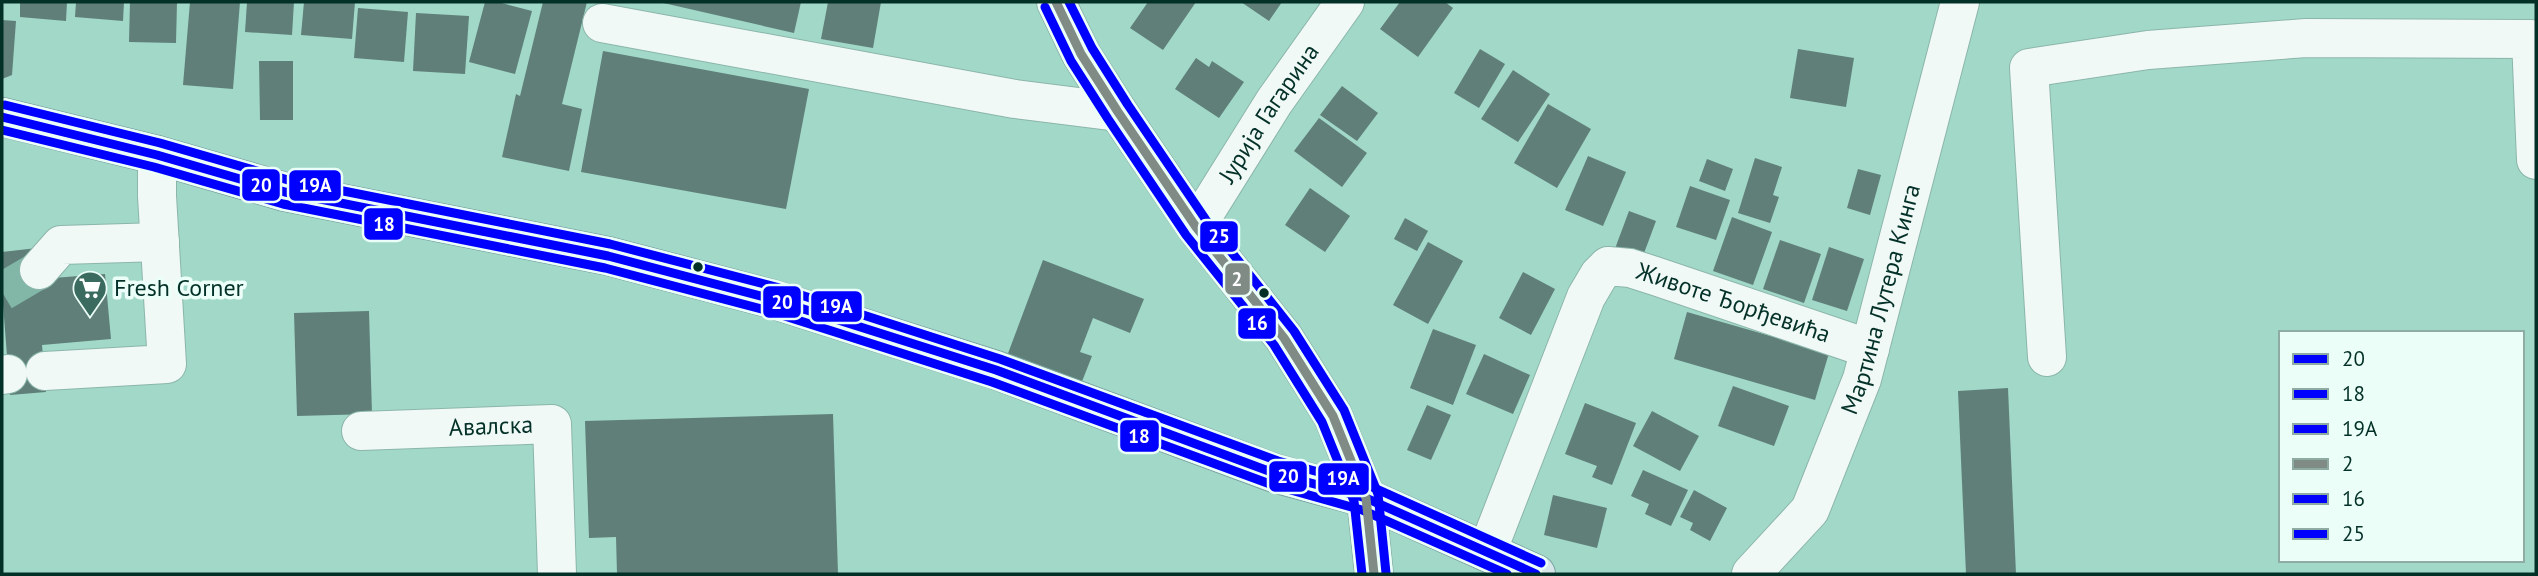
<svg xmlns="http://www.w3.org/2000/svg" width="2538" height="576" font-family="'PT Sans',sans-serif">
  <rect width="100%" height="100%" fill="#a2d8c8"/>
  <g fill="#5f7f78">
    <path d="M20 2H67L66 21 20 17Z"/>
    <path d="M76 2H124L123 21 75 17Z"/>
    <path d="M130 2H177L176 43 129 42Z"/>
    <path d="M190 2H240L233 89 183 85Z"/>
    <path d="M247 2H294L292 35 245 32Z"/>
    <path d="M304 2H355L352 39 301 35Z"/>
    <path d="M485 2H498L532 11 515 74 469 62Z"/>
    <path d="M543 2H587L562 104 582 109 569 171 502 157 516 94 520 96Z"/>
    <path d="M659 2H801L794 33Z"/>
    <path d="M828 2H881L873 48 821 39Z"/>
    <path d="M1148 2H1196L1163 50 1130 28Z"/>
    <path d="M1241 2H1282L1269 21Z"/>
    <path d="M1400 2H1445L1453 8 1418 57 1380 29Z"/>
    <path d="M358 8 408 12 404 62 354 58Z"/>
    <path d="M416 13 469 16 465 74 413 71Z"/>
    <path d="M2 20 16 21 12 75 2 79Z"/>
    <path d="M1480 49 1505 64 1479 108 1454 93Z"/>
    <path d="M1798 49 1854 58 1846 107 1790 98Z"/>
    <path d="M603 51 809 89 786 209 581 172Z"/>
    <path d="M1196 58 1209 67 1212 61 1244 82 1219 118 1175 89Z"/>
    <path d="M259 61H293V120H260Z"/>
    <path d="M1513 70 1550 94 1518 142 1481 119Z"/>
    <path d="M1342 86 1378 113 1357 141 1320 115Z"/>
    <path d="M1548 104 1591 129 1557 188 1514 163Z"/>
    <path d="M1319 118 1367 153 1342 187 1294 151Z"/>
    <path d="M1588 156 1626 172 1603 226 1565 210Z"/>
    <path d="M1755 158 1782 167 1773 195 1779 197 1770 223 1738 213Z"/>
    <path d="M1707 159 1733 169 1725 191 1699 181Z"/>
    <path d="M1858 169 1881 175 1870 215 1847 208Z"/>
    <path d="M1690 186 1730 200 1716 240 1676 227Z"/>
    <path d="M1310 188 1350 216 1325 252 1285 225Z"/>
    <path d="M1629 211 1656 221 1640 264 1613 254Z"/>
    <path d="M1732 217 1772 232 1753 285 1713 271Z"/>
    <path d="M1405 218 1428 231 1417 251 1394 239Z"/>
    <path d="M1780 240 1821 254 1804 303 1763 289Z"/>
    <path d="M1428 242 1463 261 1428 324 1393 305Z"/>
    <path d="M1829 247 1864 259 1847 311 1812 300Z"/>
    <path d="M37 248 40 279 105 274 111 339 42 345 46 392 10 395 2 291V252Z"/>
    <path d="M1043 260 1144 299 1130 333 1093 318 1080 352 1092 356 1081 384 1007 356Z"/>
    <path d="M1523 272 1555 289 1531 335 1499 318Z"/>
    <path d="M369 311 372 414 297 416 294 313Z"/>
    <path d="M1687 312 1829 353 1815 400 1674 359Z"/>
    <path d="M1433 329 1476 345 1453 405 1410 388Z"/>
    <path d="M1484 354 1530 375 1513 414 1466 394Z"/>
    <path d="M1733 386 1789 406 1774 446 1718 426Z"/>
    <path d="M2008 388 2016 574H1966L1958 391Z"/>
    <path d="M1585 403 1636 423 1612 485 1592 477 1597 466 1565 454Z"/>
    <path d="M1427 405 1451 415 1431 460 1407 450Z"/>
    <path d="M1652 411 1699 436 1680 471 1633 446Z"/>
    <path d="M833 414 838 574H617L616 537 589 538 585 421Z"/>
    <path d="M1643 470 1688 490 1671 526 1645 514 1649 504 1631 496Z"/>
    <path d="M1694 490 1727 508 1710 541 1690 530 1693 523 1680 517Z"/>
    <path d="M1553 495 1607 508 1597 548 1544 535Z"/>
  </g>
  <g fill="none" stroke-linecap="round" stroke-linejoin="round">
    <path stroke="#82b7a8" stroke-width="38" stroke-dasharray="38 19" stroke-linecap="butt" d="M2 292 39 270"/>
    <g stroke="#8bb6aa" stroke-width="40">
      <g id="minor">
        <path d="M1056 2 1081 54 1118 112 1196 227 1284 338 1333 416 1366 498 1374 574"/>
        <path d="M602 23 1015 99 1118 112"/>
        <path id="s1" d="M1196 227 1274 102 1345 2"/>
        <path d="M39 270 61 245 160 242"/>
        <path d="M2047 357 2029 68 2148 50 2306 38 2531 39 2536 160"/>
        <path d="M45 371 167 364 157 196V155"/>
        <path d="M2 375 8 374"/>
        <path id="s2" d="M361 431 552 424 557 574"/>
        <path id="s3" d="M1487 552 1586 297 1599 275 1608 266 1630 268 1658 277 1870 349"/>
        <path id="s4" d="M1751 574 1810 510 1862 379 1960 2"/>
      </g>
    </g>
    <g stroke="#7aa4a3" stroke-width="40">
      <path id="major" d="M2 117 157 155 285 192 608 256 772 299 996 370 1274 473 1366 498 1536 574"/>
    </g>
    <use href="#minor" stroke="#f1f9f7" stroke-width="38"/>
    <use href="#major" stroke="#d7e7e9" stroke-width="38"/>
    <g stroke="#ecfef8" stroke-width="14">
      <path id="bus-1" d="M2 117 157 155 285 192 608 256 772 299 996 370 1274 473 1366 498 1536 574"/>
    </g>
    <g stroke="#ecfef8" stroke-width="14">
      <path id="bus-2" d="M2 130 154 167 283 204 605 268 769 311 992 382 1270 484 1362 510 1507 574"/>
    </g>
    <g stroke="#ecfef8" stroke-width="14">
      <path id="bus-3" d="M5 105 160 143 288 180 610 244 776 287 1000 359 1278 461 1370 486 1541 563"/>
    </g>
    <g stroke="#ecfef8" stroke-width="14">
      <path id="bus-4" d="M1056 2 1081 54 1118 112 1196 227 1284 338 1333 416 1366 498 1374 574"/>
    </g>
    <g stroke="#ecfef8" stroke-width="14">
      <path id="bus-5" d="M1045 7 1071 61 1108 119 1186 235 1274 345 1322 422 1354 501 1362 574"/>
    </g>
    <g stroke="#ecfef8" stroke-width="14">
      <path id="bus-6" d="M1069 2 1092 48 1128 105 1206 220 1294 331 1344 410 1378 494 1386 573"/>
    </g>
    <use href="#bus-1" stroke="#00f" stroke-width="9"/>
    <use href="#bus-2" stroke="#00f" stroke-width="9"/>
    <use href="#bus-3" stroke="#00f" stroke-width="9"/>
    <use href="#bus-4" stroke="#818b86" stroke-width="9"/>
    <use href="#bus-5" stroke="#00f" stroke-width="9"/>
    <use href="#bus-6" stroke="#00f" stroke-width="9"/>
  </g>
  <defs>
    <g id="supermarket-pin" transform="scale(1.75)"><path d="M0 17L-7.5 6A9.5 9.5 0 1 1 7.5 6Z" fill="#3b6b5f" stroke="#ecfef8"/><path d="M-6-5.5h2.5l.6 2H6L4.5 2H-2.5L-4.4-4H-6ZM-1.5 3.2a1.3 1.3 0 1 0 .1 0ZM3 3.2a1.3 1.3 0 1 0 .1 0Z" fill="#fff"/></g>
  </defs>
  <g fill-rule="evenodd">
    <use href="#supermarket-pin" x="90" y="288"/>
  </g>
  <g fill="#033127" stroke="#ecfef8" stroke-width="2.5">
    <circle cx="698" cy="267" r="6"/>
    <circle cx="1264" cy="293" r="6"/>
  </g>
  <g text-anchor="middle" stroke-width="7" stroke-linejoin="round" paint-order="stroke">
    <g font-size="24" fill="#033127" stroke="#ecfef8">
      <text dy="8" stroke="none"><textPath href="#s1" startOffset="135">Јурија Гагарина</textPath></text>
      <text dy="8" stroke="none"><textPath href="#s4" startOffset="310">Мартина Лутера Кинга</textPath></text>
      <text dy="8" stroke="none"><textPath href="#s3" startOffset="443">Животе Ђорђевића</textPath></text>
      <text dy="8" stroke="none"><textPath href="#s2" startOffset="130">Авалска</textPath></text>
    </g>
    <g font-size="24" fill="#033127" stroke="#ecfef8" text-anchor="start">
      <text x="114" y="296">Fresh Corner</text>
    </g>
  </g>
  <g stroke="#ecfef8" stroke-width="2.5">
    <rect x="241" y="168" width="40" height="34" rx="7" fill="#00f"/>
    <rect x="288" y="169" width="54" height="33" rx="7" fill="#00f"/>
    <rect x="363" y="207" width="41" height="34" rx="7" fill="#00f"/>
    <rect x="1199" y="220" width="40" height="33" rx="7" fill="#00f"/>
    <rect x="1224" y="262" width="27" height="34" rx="7" fill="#818b86"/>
    <rect x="762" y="285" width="40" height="34" rx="7" fill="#00f"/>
    <rect x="810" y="290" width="53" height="33" rx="7" fill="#00f"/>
    <rect x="1237" y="307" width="40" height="33" rx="7" fill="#00f"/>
    <rect x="1119" y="419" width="41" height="34" rx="7" fill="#00f"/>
    <rect x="1268" y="460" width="40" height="33" rx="7" fill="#00f"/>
    <rect x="1317" y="462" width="53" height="34" rx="7" fill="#00f"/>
  </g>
  <g font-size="19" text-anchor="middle" font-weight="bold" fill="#fff">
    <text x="261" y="192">20</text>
    <text x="315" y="192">19А</text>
    <text x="384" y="231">18</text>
    <text x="1219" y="243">25</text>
    <text x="1237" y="286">2</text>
    <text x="782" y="309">20</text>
    <text x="836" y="313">19А</text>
    <text x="1257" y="330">16</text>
    <text x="1139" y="443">18</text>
    <text x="1288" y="483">20</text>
    <text x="1343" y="485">19А</text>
  </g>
  <rect width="2538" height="576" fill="none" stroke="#033127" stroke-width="7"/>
  <rect x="2279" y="331" width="245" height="231" fill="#ecfef8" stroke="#8faca4" stroke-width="2"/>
  <rect x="2293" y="354" width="35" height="10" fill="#0000ff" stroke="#8faca4" stroke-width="2"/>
  <text x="2342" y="366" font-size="21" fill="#033127">20</text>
  <rect x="2293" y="389" width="35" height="10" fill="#0000ff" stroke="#8faca4" stroke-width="2"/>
  <text x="2342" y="401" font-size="21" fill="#033127">18</text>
  <rect x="2293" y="424" width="35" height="10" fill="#0000ff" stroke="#8faca4" stroke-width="2"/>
  <text x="2342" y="436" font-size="21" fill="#033127">19А</text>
  <rect x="2293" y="459" width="35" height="10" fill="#818b86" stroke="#8faca4" stroke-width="2"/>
  <text x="2342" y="471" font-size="21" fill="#033127">2</text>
  <rect x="2293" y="494" width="35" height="10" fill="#0000ff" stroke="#8faca4" stroke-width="2"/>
  <text x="2342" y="506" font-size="21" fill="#033127">16</text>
  <rect x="2293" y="529" width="35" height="10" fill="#0000ff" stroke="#8faca4" stroke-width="2"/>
  <text x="2342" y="541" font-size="21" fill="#033127">25</text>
</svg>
